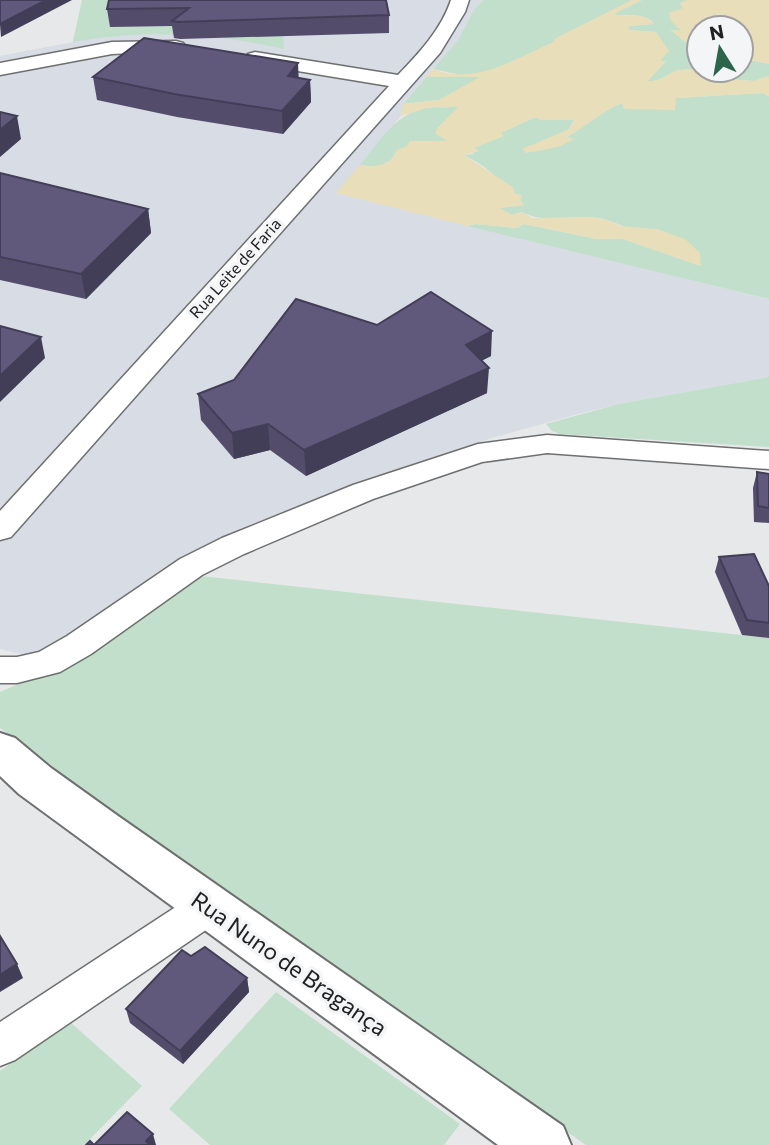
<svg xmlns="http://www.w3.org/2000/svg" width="769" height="1145" font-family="Commissioner,sans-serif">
  <rect width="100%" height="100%" fill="#e7e8e9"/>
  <path fill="#d8dce4" d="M82 0H483L474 10 458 40 404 102 401 116 337 193 769 299V377L619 404 578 414 492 438 366 482 213 543 162 569 92 620 48 648 22 654 0 649V56L73 42Z"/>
  <g fill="#c1dfca">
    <path d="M82 0H281L284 49C213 33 145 29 73 42Z"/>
    <path d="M483 0H632L552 43 489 72 460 75 433 69 458 40 474 10Z"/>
    <path d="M642 0H687L682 31 671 30 689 45 699 49V70H710C700 71 690 68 680 70 666 73 664 82 647 81L665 62 660 61 668 51 656 32 628 30 629 26 653 24 652 21C638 12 628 18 613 14Z"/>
    <path d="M741 58 769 64V76L754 81 724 79 726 73 720 70H741Z"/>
    <path d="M434 75 479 76 481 77 439 100 403 104 426 77Z"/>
    <path d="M763 93 769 97V299L468 226 475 224 517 228 524 224 597 239H623L701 266C673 253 635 229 607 220 580 211 547 226 522 212L512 215 499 208 524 205C504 185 489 166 463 155L473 154V148L503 136 500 133 536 117 541 120 575 119 568 130 523 149 572 139 567 137C580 130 611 105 623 103L624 109 675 98Z"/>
    <path d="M453 106 459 107 437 129 436 134 449 141C429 144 417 142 397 150 392 166 375 168 360 165 380 141 395 114 426 108 436 106 444 109 453 106Z"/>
    <path d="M769 377V447L560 434 552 431 546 424 619 404Z"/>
    <path d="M200 576 769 638V1145H586L161 846 0 728V692L44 673Z"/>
    <path d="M276 992 460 1124 444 1145H210L169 1109Z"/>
    <path d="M70 1022 142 1086 84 1145H0V1071Z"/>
  </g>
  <g fill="#e8deb9">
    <path d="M632 0H642L614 14C630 19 641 10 654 24L630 26 628 30 656 32 669 51 660 61H666L648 81C661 82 664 76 675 71 684 68 717 69 726 73L724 79 754 81 769 76V97L763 93 676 98 675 110 624 109 622 103C612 105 580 130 567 137L573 140 558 147 526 153 522 149 568 130 575 120H541L535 117 501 133 504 136 474 148 480 151 464 155 514 188V193L522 195 520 202 525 205 500 208 512 215 522 212 532 218 589 217 608 220 620 226 657 229 685 239 700 253 701 266 623 239H597L524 224 517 228 475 224 468 226 336 193 360 165C375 168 392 166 397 150L407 146 410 141H447L436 134 437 129 458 107H430L401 116 403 104 439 100 480 77H426L433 69C476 86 514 59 552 43L556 38Z"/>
    <path d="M687 0H769V64L741 58V28H699V49L689 45 670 30 681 31 671 21 669 13 683 8 680 3Z"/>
  </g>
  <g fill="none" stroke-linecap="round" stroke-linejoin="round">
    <g stroke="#6e6f70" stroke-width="3">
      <g id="street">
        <path d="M451 0H469L465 12 440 53 11 537 0 540V511L389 86 255 64 248 62 245 58 248 54 255 52 398 75C419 53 441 30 451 0Z"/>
        <path d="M176 41 183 43 186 47 183 51 112 54 0 75V63L112 42Z"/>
        <path d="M547 435 769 451V469L547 453 482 462 373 499 244 554 202 575 91 654 60 672 17 683H0V657H17L39 652 67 636 180 559 222 538 353 485 478 444Z"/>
        <path d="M208 890 222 895 228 907 222 919 15 1060 0 1066V1022L194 895Z"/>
      </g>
    </g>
    <g stroke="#6e6f70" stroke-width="4">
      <path id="secondary" d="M0 733 15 738 51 768 118 816 563 1126 571 1145H498L19 794 0 776Z"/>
    </g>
    <use href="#street" fill="#fff" fill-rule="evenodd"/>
    <use href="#secondary" fill="#fff" fill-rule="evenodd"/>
  </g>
  <g fill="#534d6b">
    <path d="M109 0 389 15V33L180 39 174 38 172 26 110 27 107 9Z"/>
    <path d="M298 63V78L310 80 311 102 283 134 177 117 97 100 93 77Z"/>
    <path d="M0 173 148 209 151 233 86 299 0 280Z"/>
    <path d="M377 325 491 356 482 360 487 393 306 476 270 450 234 459 201 420 198 394Z"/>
    <path d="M757 472 769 474V523L754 522 753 488Z"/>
    <path d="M719 557 769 586V638L742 635 715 572Z"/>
    <path d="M191 956 247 978 249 992 183 1064 130 1023 126 1009Z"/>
  </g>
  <g fill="#433e57">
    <path d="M46 0H72L1 37 0 24Z"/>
    <path d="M298 63 299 85 288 76Z"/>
    <path d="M310 80 311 102 283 134 282 111Z"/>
    <path d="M17 116 21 139 0 157V130Z"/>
    <path d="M148 209 151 233 86 299 81 274Z"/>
    <path d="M492 331 491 356 464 370 466 345Z"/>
    <path d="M41 337 45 358 0 402V376Z"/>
    <path d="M489 368 487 393 306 476 304 450Z"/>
    <path d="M268 424 270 450 234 459 232 433Z"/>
    <path d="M17 964 23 978 0 992V975Z"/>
    <path d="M247 978 249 992 183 1064 180 1051Z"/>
    <path d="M153 1134 156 1145H147L146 1141Z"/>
  </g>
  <g fill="#60597c" stroke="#433e57" stroke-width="2">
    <path d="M0 0H46L0 24Z"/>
    <path d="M109 0H386L389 15 178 22 172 21 189 8 107 9Z"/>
    <path d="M144 38 298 63 288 76 310 80 282 111 174 94 93 77Z"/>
    <path d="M0 112 17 116 0 130Z"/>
    <path d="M0 173 148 209 81 274 0 257Z"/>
    <path d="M431 292 492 331 466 345 489 368 304 450 268 424 232 433 198 394 234 380 296 299 377 325Z"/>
    <path d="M0 326 41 337 0 376Z"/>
    <path d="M757 472 769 474V508L758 506Z"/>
    <path d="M754 554 769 586V623L747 620 719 557Z"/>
    <path d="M0 936 17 964 0 975Z"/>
    <path d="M205 947 247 978 180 1051 126 1009 182 950 191 956Z"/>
    <path d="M127 1112 153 1134 146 1141 150 1145H86L90 1141 94 1145Z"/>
  </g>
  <g text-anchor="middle" stroke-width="7" stroke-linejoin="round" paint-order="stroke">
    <g font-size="16" fill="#212122" stroke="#f4f5f7">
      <text transform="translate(235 268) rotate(-48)" y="6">Rua Leite de Faria</text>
    </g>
    <g font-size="23" fill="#212122" stroke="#f4f5f7">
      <text transform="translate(289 964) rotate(35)" y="8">Rua Nuno de Bragança</text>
    </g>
  </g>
  <g transform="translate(720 49) rotate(349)"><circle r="33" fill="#f4f5f7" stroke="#a0a0a2" stroke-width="2"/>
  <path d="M0-5L12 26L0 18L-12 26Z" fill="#2c644c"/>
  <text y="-10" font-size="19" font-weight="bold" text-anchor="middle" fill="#212122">N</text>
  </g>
</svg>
